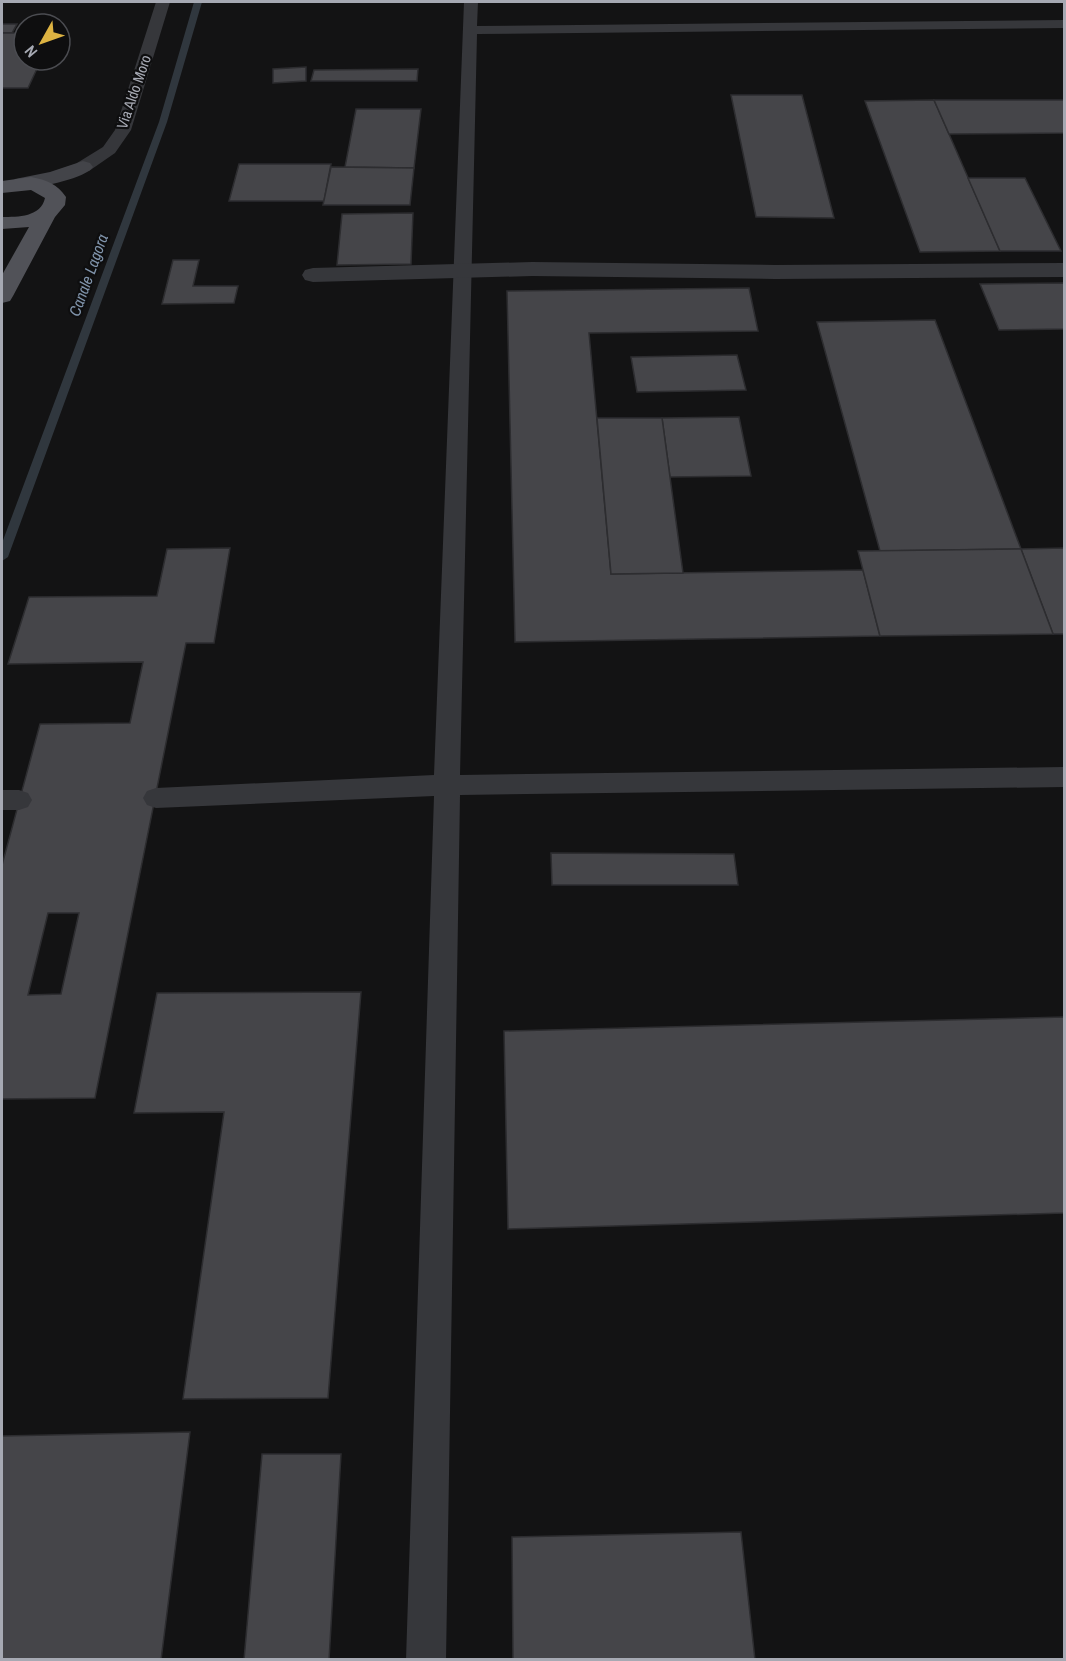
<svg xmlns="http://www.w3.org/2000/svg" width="1066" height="1661" font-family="'Archivo Narrow',sans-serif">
  <rect width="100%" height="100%" fill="#131314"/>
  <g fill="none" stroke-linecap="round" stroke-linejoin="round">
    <path fill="#30373e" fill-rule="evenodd" d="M194 2H202L167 122 8 557 2 561V543L159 122Z"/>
  </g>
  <g fill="#454549" stroke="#2d2d30" stroke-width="1.5" fill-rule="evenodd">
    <path d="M2 24H17L12 33H2Z"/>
    <path d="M2 33H24V60H41L28 88H2Z"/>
    <path d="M306 67V81L273 83V69Z"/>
    <path d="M418 69 417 81H311L314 70Z"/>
    <path d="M731 95H802L834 218 756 217Z"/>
    <path d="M934 100 949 134 1000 251 920 252 865 101Z"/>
    <path d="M934 100H1064V133L949 134Z"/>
    <path d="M356 109H421L414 168 345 167Z"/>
    <path d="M239 164H331L324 201H229Z"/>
    <path d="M331 167 414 168 410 205H323Z"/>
    <path d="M968 178H1025L1061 251H1000Z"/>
    <path d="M413 213 411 264 337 265 342 214Z"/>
    <path d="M173 260H199L193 286H238L234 303 162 304Z"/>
    <path d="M1064 283V329L999 330 980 284Z"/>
    <path d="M749 288 758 331 589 333 611 574 863 570 880 636 515 642 507 291Z"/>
    <path d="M935 320 1021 549 880 551 817 322Z"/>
    <path d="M737 355 746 390 637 392 631 357Z"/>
    <path d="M739 417 751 476 670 477 662 418Z"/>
    <path d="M597 418H662L683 573 611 574Z"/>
    <path d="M230 548 214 643H186L95 1098 2 1099V865L40 724 130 723 143 662 8 664 29 597 157 596 167 549ZM48 913H79L61 994 28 995Z"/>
    <path d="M1064 548V634H1053L1021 549Z"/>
    <path d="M1021 549 1053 634 880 636 858 551Z"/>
    <path d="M551 853 734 854 738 885H552Z"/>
    <path d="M361 992 328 1398 183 1399 224 1112 134 1113 157 993Z"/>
    <path d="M1064 1017V1213L508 1229 504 1031Z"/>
    <path d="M190 1432 161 1660H2V1436Z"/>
    <path d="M262 1454H341L329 1660H244Z"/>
    <path d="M741 1532 755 1660H513L512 1537Z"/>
  </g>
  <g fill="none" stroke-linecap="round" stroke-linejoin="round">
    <g fill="#36373b" fill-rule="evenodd">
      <path d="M156 2H170L131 130 115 153 89 171H77L75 167 77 163 103 147 115 130Z"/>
      <path d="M464 2H478L477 26 1064 20V28L477 34 460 775 1064 767V787L460 795 446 1660H406L434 796 156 808 147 805 143 798 147 791 156 788 434 775Z"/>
      <path d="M2 790H19L28 793 32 800 28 807 19 810H2Z"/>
    </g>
    <path fill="#36373b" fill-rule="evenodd" d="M532 262 775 265 1064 263V277L775 279 532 276 313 282 305 280 302 275 305 270 313 268Z"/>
    <path fill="#434449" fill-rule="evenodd" d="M83 161 90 163 93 167C85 179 29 191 15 187L12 183 15 179 50 172Z"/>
    <path fill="#515258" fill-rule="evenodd" d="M31 177C47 180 57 184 66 197L65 205 55 217 13 296 10 301 2 303V275L29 227 2 229V217C18 217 41 217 45 198L31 190 2 193V181Z"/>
  </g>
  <g text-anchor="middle" stroke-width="4.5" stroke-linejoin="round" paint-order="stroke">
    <g font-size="15" fill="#a6a9b3" stroke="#0e0e0f">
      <text transform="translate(134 92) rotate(-71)" y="5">Via Aldo Moro</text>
    </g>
    <g font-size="16" font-style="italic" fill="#8094ab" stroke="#0e0e0f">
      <text transform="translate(88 275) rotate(-70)" y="6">Canale Lagora</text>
    </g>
  </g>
  <rect width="1066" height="1661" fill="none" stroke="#a6a9b3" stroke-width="6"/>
  <g transform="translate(42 42) rotate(230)"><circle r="28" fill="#0e0e0f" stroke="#4b4c51" stroke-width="1.5"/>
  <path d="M0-4.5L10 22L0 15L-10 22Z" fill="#ddb342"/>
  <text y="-9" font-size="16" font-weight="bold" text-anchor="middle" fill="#a6a9b3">N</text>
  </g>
</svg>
